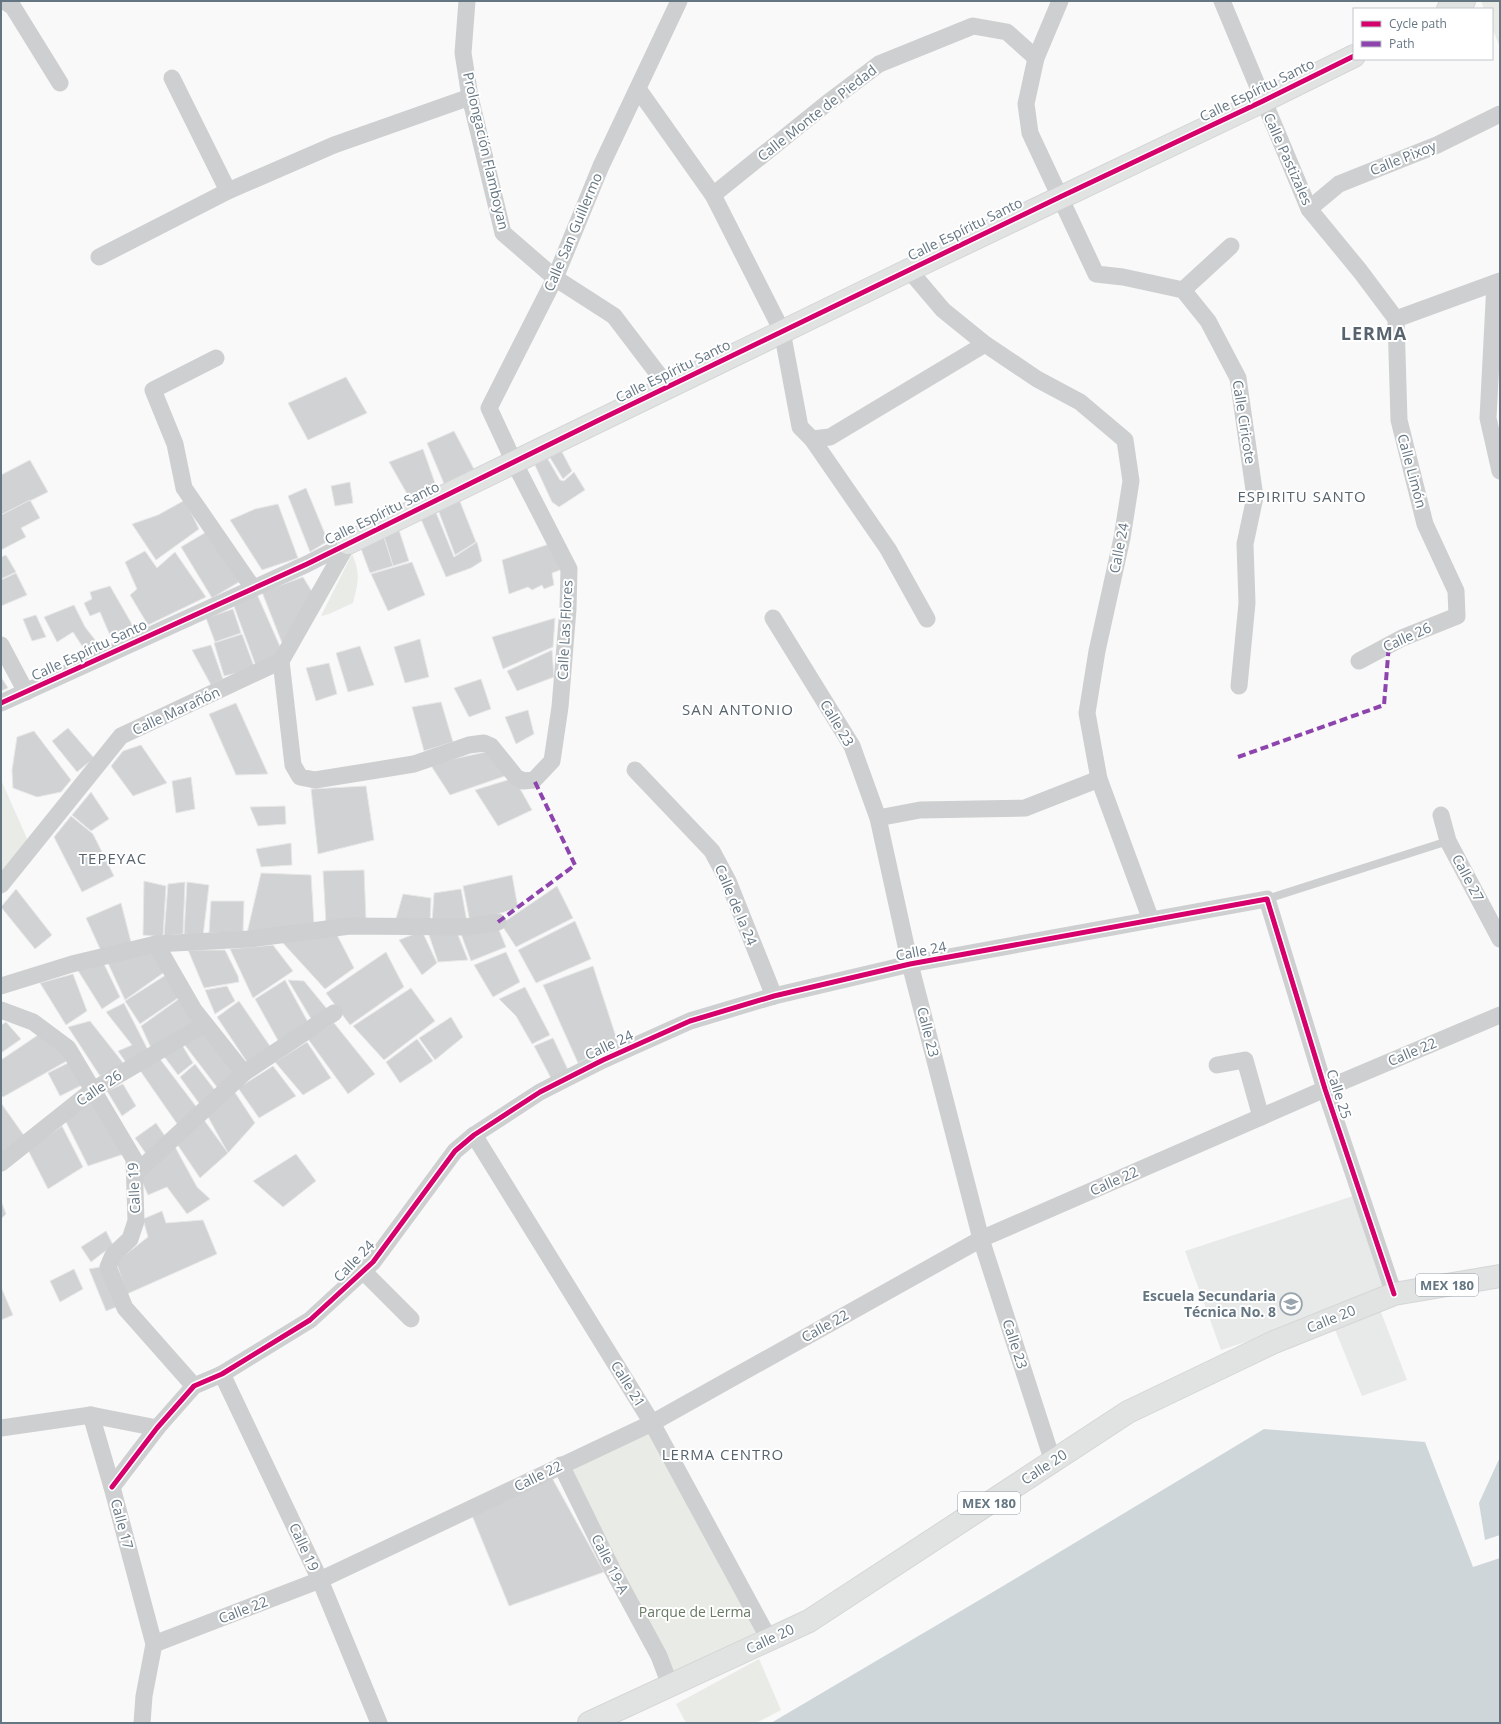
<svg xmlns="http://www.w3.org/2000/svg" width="1501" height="1724" font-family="'Open Sans',sans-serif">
  <rect width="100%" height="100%" fill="#f9f9f9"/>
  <path fill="#e8e9e9" d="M1356 1195 1390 1287 1374 1294 1407 1380 1362 1396 1329 1315 1221 1350 1185 1251Z"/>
  <g fill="#e8ebe6">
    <path d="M1481 1H1500V47L1492 28V9H1484Z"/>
    <path d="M352 554C361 574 358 583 353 603L329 614 321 616Z"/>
    <path d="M1 780 29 843 1 878Z"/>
    <path d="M652 1423 769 1639 670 1685 561 1465Z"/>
    <path d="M759 1659 781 1710 756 1723H686L676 1704Z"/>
  </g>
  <g fill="#ced6d9">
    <path d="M1264 1429 1425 1442 1473 1567 1500 1558V1723H771L998 1589Z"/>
    <path d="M1500 1457V1535L1485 1540 1479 1503Z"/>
  </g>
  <g fill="#d0d2d3" stroke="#e8e8e8">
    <path d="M346 377 367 413 308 440 288 403Z"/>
    <path d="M454 431 475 471 445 486 427 443Z"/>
    <path d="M423 449 436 486 410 499 389 462Z"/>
    <path d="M561 450 572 471 563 479 549 456Z"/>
    <path d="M546 456 560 480 564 481 574 472 585 490 559 507 552 502 533 461Z"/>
    <path d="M30 460 48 492 1 515V475Z"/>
    <path d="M350 482 353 503 335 506 331 486Z"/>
    <path d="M306 488 328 541 310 552 288 496Z"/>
    <path d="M459 499 476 542 455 555 437 507Z"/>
    <path d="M30 500 40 518 21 528 26 537 1 550V515Z"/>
    <path d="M185 500 199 529 156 560 132 524 158 515Z"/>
    <path d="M278 504 298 558 262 570 230 520 255 509Z"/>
    <path d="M435 510 454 557 477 542 482 561 471 568 446 577 420 517Z"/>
    <path d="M399 530 409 561 393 566 384 537Z"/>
    <path d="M208 531 239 582 212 598 181 547Z"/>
    <path d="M384 537 393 566 370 573 360 546Z"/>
    <path d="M552 543 560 570 552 573 554 585 544 589 542 585 532 590 528 587 509 594 502 560Z"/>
    <path d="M145 551 157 568 175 552 206 597 148 625 130 595 137 589 125 562Z"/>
    <path d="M6 555 16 572 1 579V557Z"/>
    <path d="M412 562 425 595 388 611 371 574Z"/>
    <path d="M16 573 27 595 1 606V580Z"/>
    <path d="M303 577 314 595 284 648 262 592Z"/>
    <path d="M110 586 133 626 112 640 100 612 90 616 84 603 92 599 90 592Z"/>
    <path d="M256 592 282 651 257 669 232 601Z"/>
    <path d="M74 605 85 627 99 645 86 652 73 632 57 642 44 617Z"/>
    <path d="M233 609 241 633 215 642 206 618Z"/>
    <path d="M36 615 46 637 32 641 23 619Z"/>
    <path d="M555 618 553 647 503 669 492 637Z"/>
    <path d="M242 634 255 669 224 676 214 643Z"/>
    <path d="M420 639 429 677 405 683 394 647Z"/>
    <path d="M211 645 223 679 211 685 192 650Z"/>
    <path d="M360 646 374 685 348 692 336 653Z"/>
    <path d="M552 650 554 677 517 691 507 671Z"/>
    <path d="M329 663 337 694 316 701 306 668Z"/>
    <path d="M1 677 8 688 1 691Z"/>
    <path d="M481 679 491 709 469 717 454 688Z"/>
    <path d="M441 702 453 742 424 751 412 707Z"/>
    <path d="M236 703 268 774 236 775 209 714Z"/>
    <path d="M528 710 534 734 516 744 505 717Z"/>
    <path d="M68 728 94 758 77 772 52 741Z"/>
    <path d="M34 731 71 780 61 792 37 797 13 788 12 770 17 737Z"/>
    <path d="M141 745 167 783 133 796 111 766 123 751Z"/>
    <path d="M490 751 505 776 450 795 430 764Z"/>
    <path d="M191 777 195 809 176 813 172 781Z"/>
    <path d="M514 778 532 810 498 826 475 790Z"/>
    <path d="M366 786 374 840 318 854 311 789Z"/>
    <path d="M91 792 109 819 91 831 72 815Z"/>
    <path d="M285 806 286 824 258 826 250 807Z"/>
    <path d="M71 816 93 834 114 876 82 892 54 837Z"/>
    <path d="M291 843 292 865 261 867 256 849Z"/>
    <path d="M364 870 366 919 326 924 323 871Z"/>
    <path d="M261 873 311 875 314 924 247 933Z"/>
    <path d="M512 875 518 908 470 922 463 886Z"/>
    <path d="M144 881 166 886 163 937 143 935Z"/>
    <path d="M185 882 183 934 164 936 168 884Z"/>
    <path d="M187 882 209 885 203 936 184 934Z"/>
    <path d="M557 886 573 918 516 947 501 924Z"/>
    <path d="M16 889 52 935 35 949 1 907Z"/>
    <path d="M461 889 467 922 432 924 434 893Z"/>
    <path d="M403 894 431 898 430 922H395Z"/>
    <path d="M211 901H244L243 932 209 933Z"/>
    <path d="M121 903 131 942 102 953 86 918Z"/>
    <path d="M575 921 591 959 536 983 518 950Z"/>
    <path d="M497 925 506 947 471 961 461 934Z"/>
    <path d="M427 929 456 930 468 960 438 962Z"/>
    <path d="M422 931 437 963 422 975 399 940Z"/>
    <path d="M337 935 354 968 325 989 282 942Z"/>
    <path d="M273 945 293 971 253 998 230 949Z"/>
    <path d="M154 949 166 971 125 1000 107 961Z"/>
    <path d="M188 950H225L238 976 239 982 204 988Z"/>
    <path d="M386 952 404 987 350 1025 326 993Z"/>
    <path d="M506 952 520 982 493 997 474 965Z"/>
    <path d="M103 962 120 997 102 1009 77 969Z"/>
    <path d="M593 966 618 1043 578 1063 543 985Z"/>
    <path d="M169 973 181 996 140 1024 125 1001Z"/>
    <path d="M73 974 87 1011 66 1025 40 983Z"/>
    <path d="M285 980 309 1024 281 1046 255 999Z"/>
    <path d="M288 980 304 981 327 1009 313 1022Z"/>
    <path d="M227 986 235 1001 215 1014 205 990Z"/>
    <path d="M525 987 550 1035 532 1044 516 1016 499 999Z"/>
    <path d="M411 988 435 1021 384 1060 353 1026Z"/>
    <path d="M183 996 199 1022 152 1050 141 1026Z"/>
    <path d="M239 1001 272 1049 249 1065 217 1017Z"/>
    <path d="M124 1003 148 1050 127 1064 118 1051 132 1045 106 1012Z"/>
    <path d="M451 1017 463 1037 435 1060 419 1038Z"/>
    <path d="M90 1021 124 1064 100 1076 68 1027Z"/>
    <path d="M6 1022 21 1039 1 1053V1025Z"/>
    <path d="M334 1023 375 1074 348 1094 308 1039Z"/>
    <path d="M206 1031 239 1073 220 1091 184 1044Z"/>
    <path d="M41 1033 72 1058 3 1097 1 1095V1060Z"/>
    <path d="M553 1038 568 1070 552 1080 534 1046Z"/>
    <path d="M417 1039 433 1061 400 1083 386 1062Z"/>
    <path d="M307 1042 331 1078 303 1095 275 1062Z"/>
    <path d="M182 1045 193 1063 178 1075 163 1055Z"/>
    <path d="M160 1059 198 1109 180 1128 139 1069Z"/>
    <path d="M72 1061 84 1084 60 1096 48 1073Z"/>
    <path d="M195 1064 217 1093 201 1106 180 1077Z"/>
    <path d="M273 1066 296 1096 259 1118 238 1088Z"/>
    <path d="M123 1084 136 1106 122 1116 107 1091Z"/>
    <path d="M234 1091 255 1123 228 1153 207 1115Z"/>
    <path d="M91 1100 124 1154 88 1166 65 1120Z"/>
    <path d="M1 1103 25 1137 1 1156Z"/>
    <path d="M204 1120 228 1153 200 1178 177 1144Z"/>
    <path d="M156 1123 167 1139 149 1158 135 1138Z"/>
    <path d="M62 1126 83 1167 48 1189 28 1150Z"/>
    <path d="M174 1145 197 1187 210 1199 187 1214 167 1187 148 1195 139 1175Z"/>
    <path d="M296 1154 316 1181 283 1207 253 1181Z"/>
    <path d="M1 1201 6 1214 1 1219Z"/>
    <path d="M162 1211 166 1223 203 1220 217 1254 127 1294 116 1262 148 1237 143 1219Z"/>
    <path d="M106 1231 113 1245 91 1262 81 1247Z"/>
    <path d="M105 1266 119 1306 106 1311 89 1269Z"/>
    <path d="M74 1269 83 1289 60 1302 50 1281Z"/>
    <path d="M1 1287 13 1315 1 1320Z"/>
    <path d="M551 1476 604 1572 509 1606 471 1513Z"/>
  </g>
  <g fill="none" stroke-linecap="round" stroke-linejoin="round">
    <g stroke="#d5d6d7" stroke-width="24">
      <g id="secondary">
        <path d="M1448 9 1464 1"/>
        <path d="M348 543 909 270 1263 101 1354 56"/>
      </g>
    </g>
    <g stroke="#d5d6d7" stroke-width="24">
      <path id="primary" d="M589 1723 809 1621 1128 1412 1274 1342 1394 1294 1500 1276"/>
    </g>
    <path stroke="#cecfd0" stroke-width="8" d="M1267 899 1448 841"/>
    <g stroke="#cecfd0" stroke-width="17">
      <path d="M4 1 13 7 60 83"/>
      <path d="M467 1 463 53 470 97 503 233 555 278 614 316 668 387"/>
      <path d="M1060 1 1036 58 1026 104 1030 133 1096 274 1123 277 1183 290 1208 321 1238 378 1255 497 1245 544 1247 603 1239 686"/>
      <path d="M1222 1 1309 209 1360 271 1396 319"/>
      <path d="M172 78 228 191"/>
      <path d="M638 89 713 195 782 331 800 427 812 439 888 549 927 619"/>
      <path d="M713 195 826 104 879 64 973 26 1007 32 1036 58"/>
      <path d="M1309 209 1339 184 1437 145 1500 114"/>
      <path d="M99 257 228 191 334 145 470 97"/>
      <path d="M909 270 943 310 985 344 1037 379 1080 402 1125 440 1131 481 1122 538 1097 651 1087 713 1099 779 1151 920"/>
      <path d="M1495 283 1488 418 1500 471"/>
      <path d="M1183 290 1231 246"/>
      <path d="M1396 319 1500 281"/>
      <path d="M216 358 153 390 175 444 184 488 253 588"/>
      <path d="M812 439 830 437 985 344"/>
      <path d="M773 618 852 746 878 818 910 964 981 1239 1053 1462"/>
      <path d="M1 645 26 692"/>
      <path d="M281 661 293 765 300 777 315 780 414 764 469 745 484 743 491 746 516 777 523 781 534 780 552 761 560 707 568 609 569 569 514 462 489 408 555 278 601 166 679 1"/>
      <path d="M1359 661 1402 638 1457 616 1456 591 1425 524 1399 420 1396 319"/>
      <path d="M1 703 307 564 348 543"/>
      <path d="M635 770 712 851 728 881 774 996"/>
      <path d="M1441 815 1448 841 1500 939"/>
      <path d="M878 818 920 810 1025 808 1099 779"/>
      <path d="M1 885 121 736 281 661 348 543"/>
      <path d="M156 944 194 1010 244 1073"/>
      <path d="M1 986 72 964 156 944 249 939 350 926 466 927 498 922"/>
      <path d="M1 1010 33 1022 68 1048 134 1159 136 1221 130 1239 113 1255 108 1267 125 1308 194 1386"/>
      <path d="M1217 1065 1245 1060 1261 1117"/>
      <path d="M474 1135 652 1423 769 1639"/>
      <path d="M1 1163 93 1090 205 1024"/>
      <path d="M136 1173 244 1073 334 1013"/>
      <path d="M363 1271 411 1319"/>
      <path d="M222 1374 320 1580 379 1723"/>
      <path d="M91 1415 112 1487 154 1644 144 1696 142 1723"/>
      <path d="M1 1428 91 1415 157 1428"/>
      <path d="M561 1465 612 1569 659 1656 670 1685"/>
      <path d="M112 1487 157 1428 194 1386 222 1374 310 1320 373 1262 455 1151 474 1135 540 1092 603 1060 690 1021 774 996 910 964 1267 899 1325 1089 1394 1294"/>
      <path d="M154 1644 320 1580 652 1423 981 1239 1325 1089 1500 1015"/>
    </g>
    <use href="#secondary" stroke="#e1e2e2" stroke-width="22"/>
    <use href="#primary" stroke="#e1e2e2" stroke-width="22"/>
    <g stroke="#8e44ad" stroke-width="4" stroke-dasharray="8 4" stroke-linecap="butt">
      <path d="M1238 757 1384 705 1389 644"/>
      <path d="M498 922 575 865 534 780"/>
    </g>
    <g stroke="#fff" stroke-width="8">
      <g id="cycleway">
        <path d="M1 703 307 564 595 422 1060 197 1263 101 1354 56"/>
        <path d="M112 1487 157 1428 194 1386 222 1374 310 1320 373 1262 455 1151 474 1135 540 1092 603 1060 690 1021 774 996 910 964 1267 899 1325 1089 1394 1294"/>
      </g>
    </g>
    <use href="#cycleway" stroke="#d6006c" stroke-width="5"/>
  </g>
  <defs>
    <g id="school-ring" transform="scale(1.15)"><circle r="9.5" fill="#fff" stroke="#99a4ac" stroke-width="1.5"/><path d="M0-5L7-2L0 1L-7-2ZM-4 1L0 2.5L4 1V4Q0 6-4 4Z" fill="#99a4ac"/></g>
  </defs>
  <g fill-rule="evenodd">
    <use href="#school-ring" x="1291" y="1304"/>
  </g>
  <g text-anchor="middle" stroke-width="4" stroke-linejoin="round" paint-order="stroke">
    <g fill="#fff" stroke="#939fa8" stroke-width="1">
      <rect x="1416" y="1274" width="62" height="22" rx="3"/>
      <rect x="958" y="1492" width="62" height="22" rx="3"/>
    </g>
    <g font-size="13" font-weight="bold" fill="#657683">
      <text x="1447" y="1290">MEX 180</text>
      <text x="989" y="1508">MEX 180</text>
    </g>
    <g font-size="14" fill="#657683" stroke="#fff">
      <text transform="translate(1257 90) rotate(-26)" y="5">Calle Espíritu Santo</text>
      <text transform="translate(817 113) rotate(-38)" y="5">Calle Monte de Piedad</text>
      <text transform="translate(486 151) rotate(77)" y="5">Prolongación Flamboyan</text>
      <text transform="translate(1403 158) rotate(-22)" y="5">Calle Pixoy</text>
      <text transform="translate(1288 159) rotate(66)" y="5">Calle Pastizales</text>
      <text transform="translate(965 229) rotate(-26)" y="5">Calle Espíritu Santo</text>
      <text transform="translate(573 232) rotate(-67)" y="5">Calle San Guillermo</text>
      <text transform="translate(673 371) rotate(-26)" y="5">Calle Espíritu Santo</text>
      <text transform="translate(1244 422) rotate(81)" y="5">Calle Ciricote</text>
      <text transform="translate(1412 471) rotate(75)" y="5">Calle Limón</text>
      <text transform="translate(382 513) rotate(-26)" y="5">Calle Espíritu Santo</text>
      <text transform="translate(1119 548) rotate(-79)" y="5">Calle 24</text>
      <text transform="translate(565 630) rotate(-87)" y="5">Calle Las Flores</text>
      <text transform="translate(1407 637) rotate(-24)" y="5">Calle 26</text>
      <text transform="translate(89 650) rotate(-25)" y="5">Calle Espíritu Santo</text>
      <text transform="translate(176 711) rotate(-25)" y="5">Calle Marañón</text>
      <text transform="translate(837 723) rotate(59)" y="5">Calle 23</text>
      <text transform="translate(1468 878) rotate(62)" y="5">Calle 27</text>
      <text transform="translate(736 905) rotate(67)" y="5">Calle de la 24</text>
      <text transform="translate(921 951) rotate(-11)" y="5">Calle 24</text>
      <text transform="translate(928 1032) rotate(76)" y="5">Calle 23</text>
      <text transform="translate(609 1045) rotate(-25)" y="5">Calle 24</text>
      <text transform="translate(1412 1052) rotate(-23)" y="5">Calle 22</text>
      <text transform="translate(99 1088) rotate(-34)" y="5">Calle 26</text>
      <text transform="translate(1339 1094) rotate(72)" y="5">Calle 25</text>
      <text transform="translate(1114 1181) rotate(-24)" y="5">Calle 22</text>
      <text transform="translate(134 1188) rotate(-93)" y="5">Calle 19</text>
      <text transform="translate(354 1261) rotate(-46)" y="5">Calle 24</text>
      <text transform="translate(1331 1319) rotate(-22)" y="5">Calle 20</text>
      <text transform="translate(825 1326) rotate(-29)" y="5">Calle 22</text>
      <text transform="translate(1015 1344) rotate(72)" y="5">Calle 23</text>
      <text transform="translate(628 1384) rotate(58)" y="5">Calle 21</text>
      <text transform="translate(1044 1467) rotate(-33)" y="5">Calle 20</text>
      <text transform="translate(538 1476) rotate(-26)" y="5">Calle 22</text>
      <text transform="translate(122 1524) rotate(75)" y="5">Calle 17</text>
      <text transform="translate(304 1547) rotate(65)" y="5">Calle 19</text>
      <text transform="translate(610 1564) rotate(63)" y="5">Calle 19-A</text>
      <text transform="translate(243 1610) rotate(-21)" y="5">Calle 22</text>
      <text transform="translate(770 1639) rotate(-25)" y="5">Calle 20</text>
    </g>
    <g font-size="14" font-weight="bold" fill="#657683" stroke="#fff" text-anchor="end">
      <text x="1276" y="1301">Escuela Secundaria<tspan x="1276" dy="16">Técnica No. 8</tspan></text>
    </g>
    <g font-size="14" fill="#687a64" stroke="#fff">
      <text x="695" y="1617">Parque de Lerma</text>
    </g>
    <g font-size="15" letter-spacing="1" fill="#57646e" stroke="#fff">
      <text x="1302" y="502">ESPIRITU SANTO</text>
      <text x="738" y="715">SAN ANTONIO</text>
      <text x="113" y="864">TEPEYAC</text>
      <text x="723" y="1460">LERMA CENTRO</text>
    </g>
    <g font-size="18" font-weight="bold" letter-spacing="1" fill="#57646e" stroke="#fff">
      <text x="1374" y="340">LERMA</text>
    </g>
  </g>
  <rect width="1501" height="1724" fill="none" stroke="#657683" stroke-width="4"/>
  <rect x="1353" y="8" width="140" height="52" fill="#ffffff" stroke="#c1c8cd"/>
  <rect x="1361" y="21" width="20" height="6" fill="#d6006c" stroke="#c1c8cd"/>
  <text x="1389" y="28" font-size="12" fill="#657683">Cycle path</text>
  <rect x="1361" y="41" width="20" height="6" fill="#8e44ad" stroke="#c1c8cd"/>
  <text x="1389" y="48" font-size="12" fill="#657683">Path</text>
</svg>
